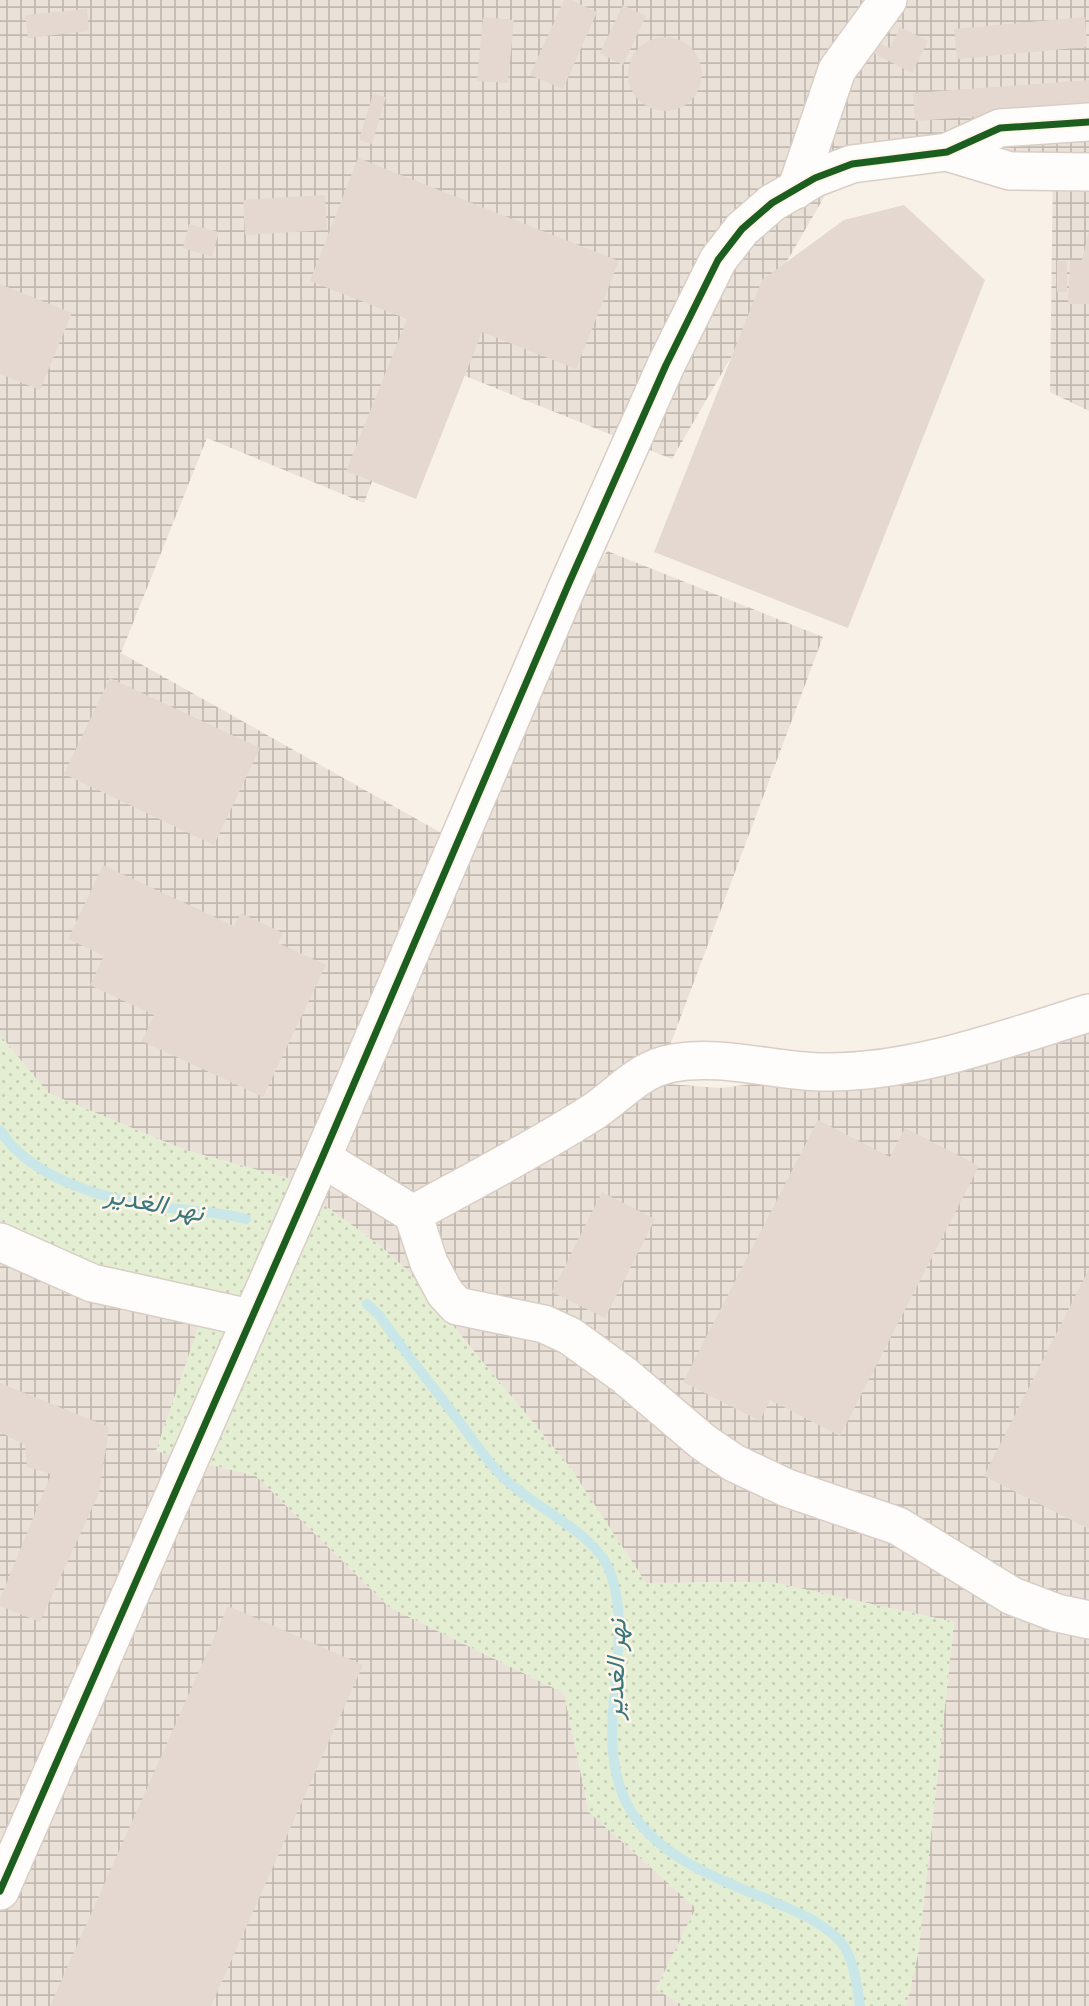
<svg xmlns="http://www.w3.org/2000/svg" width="1089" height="2006" font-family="Poppins,Vazirmatn,sans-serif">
  <defs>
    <pattern id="industrial-grid" width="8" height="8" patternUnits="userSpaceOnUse" patternTransform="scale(1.75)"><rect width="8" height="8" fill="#eae1d9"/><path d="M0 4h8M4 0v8" fill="none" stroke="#c2b9b2"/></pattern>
    <pattern id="grass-dots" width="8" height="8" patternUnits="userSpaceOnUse" patternTransform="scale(1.75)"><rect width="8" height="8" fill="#e4eed2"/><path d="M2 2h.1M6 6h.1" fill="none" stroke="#c7ceb6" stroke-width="1.8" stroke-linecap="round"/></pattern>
  </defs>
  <rect width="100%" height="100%" fill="#f8f1e8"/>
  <g fill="url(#industrial-grid)">
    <path d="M0 0H1089V411L1050 392 1053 164 834 180 672 459 418 357 364 503 207 438 121 653 445 835 607 551 823 637 656 1083 720 1088 942 1061 1089 1005V2006H906L918 1954 954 1622 771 1582 646 1583 569 1466 406 1269 379 1245 287 1178 185 1150 48 1093 0 1035Z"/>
    <path d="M0 1220 32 1243 202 1317 156 1451 256 1476 389 1607 564 1693 589 1812 696 1908 656 1989 684 2006H0Z"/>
  </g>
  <path fill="url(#grass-dots)" d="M0 1035 48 1093 185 1150 287 1178 379 1245 406 1269 569 1466 646 1583 771 1582 954 1622 918 1954 906 2006H684L656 1989 696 1908 589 1812 564 1693 389 1607 256 1476 156 1451 202 1317 32 1243 0 1220Z"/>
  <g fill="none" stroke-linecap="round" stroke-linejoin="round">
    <g stroke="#c9e7e8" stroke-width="10">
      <path d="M0 1130C30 1178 103 1199 156 1206 186 1211 216 1211 246 1219"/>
      <path d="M367 1304 379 1315C402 1349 428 1380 452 1412 470 1435 484 1459 505 1479 534 1507 592 1532 608 1567 642 1645 581 1744 637 1820 667 1860 722 1881 767 1899 792 1910 820 1920 840 1941 854 1957 857 1986 860 2006"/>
    </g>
  </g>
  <g fill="#e4d8d0">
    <path d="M564 0H571L597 12 563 89 530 75Z"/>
    <path d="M623 5 646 16 623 65 600 53Z"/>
    <path d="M87 9 89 31 28 38 25 15Z"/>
    <path d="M483 17 514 20 508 83 477 81Z"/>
    <path d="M1085 17 1087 47 957 59 954 29Z"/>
    <path d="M900 27 928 41 912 73 871 52 876 42 890 48Z"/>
    <circle cx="665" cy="74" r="37"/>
    <path d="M1089 80V108L915 121 913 93Z"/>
    <path d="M373 94 386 97 372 144 359 140Z"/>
    <path d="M358 158 619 261 576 369 482 332 416 499 346 471 407 319 310 281Z"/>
    <path d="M325 195 327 230 245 235 243 200Z"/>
    <path d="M904 205 985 280 848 628 654 552 762 280 844 220Z"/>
    <path d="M189 224 219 232 212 257 183 248Z"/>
    <path d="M1089 231V304H1068L1070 260H1082Z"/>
    <rect x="1057" y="261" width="10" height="31"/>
    <path d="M0 284 72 313 40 390 0 374Z"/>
    <path d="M110 678 260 748 214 845 64 774Z"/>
    <path d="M103 865 234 926 241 913 283 933 278 943 326 965 263 1097 142 1041 154 1015 90 985 104 956 68 939Z"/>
    <path d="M818 1120 890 1157 905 1128 979 1166 840 1436 770 1400 760 1421 683 1382Z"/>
    <path d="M602 1192 655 1219 605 1318 552 1292Z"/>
    <path d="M1089 1269V1529L984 1476Z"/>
    <path d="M0 1383 109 1427 99 1493 40 1622 0 1606V1599L51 1474 27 1467 25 1445 0 1432Z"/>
    <path d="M228 1606 363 1665 211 2006H50Z"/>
  </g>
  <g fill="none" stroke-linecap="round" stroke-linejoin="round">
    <g stroke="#d9cec6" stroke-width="40">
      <g id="minor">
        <path d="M947 152 1010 171 1089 172"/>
        <path d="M796 190 837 70 888 0"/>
        <path d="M322 1158 413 1214C473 1181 535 1149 593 1112 620 1094 639 1069 673 1063 721 1054 773 1071 821 1072 911 1074 1004 1039 1089 1013"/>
        <path d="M413 1214 429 1263 445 1293 457 1306 544 1324 570 1336 624 1375 703 1442 734 1463 787 1488 898 1526 1012 1596 1057 1613 1089 1620"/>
        <path d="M0 1242 92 1283 250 1318"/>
        <path d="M0 1891 322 1158 569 583 666 365 718 260 742 229 772 203 815 178 852 164 947 152 1000 128 1089 122"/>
      </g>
    </g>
    <use href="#minor" stroke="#fefdfc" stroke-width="37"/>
    <g stroke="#fff6ea" stroke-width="11">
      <path id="cycleway" d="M0 1891 322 1158 569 583 666 365 718 260 742 229 772 203 815 178 852 164 947 152 1000 128 1089 122"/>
    </g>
    <use href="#cycleway" stroke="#1b5e20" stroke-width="7"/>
  </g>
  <g text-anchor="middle" stroke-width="5" stroke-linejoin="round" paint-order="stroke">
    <g font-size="26" font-style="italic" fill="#3a767e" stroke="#fff6ea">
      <text transform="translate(155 1203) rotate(11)" y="9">نهر الغدير</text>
      <text transform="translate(615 1669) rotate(-88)" y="9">نهر الغدير</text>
    </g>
  </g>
</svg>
